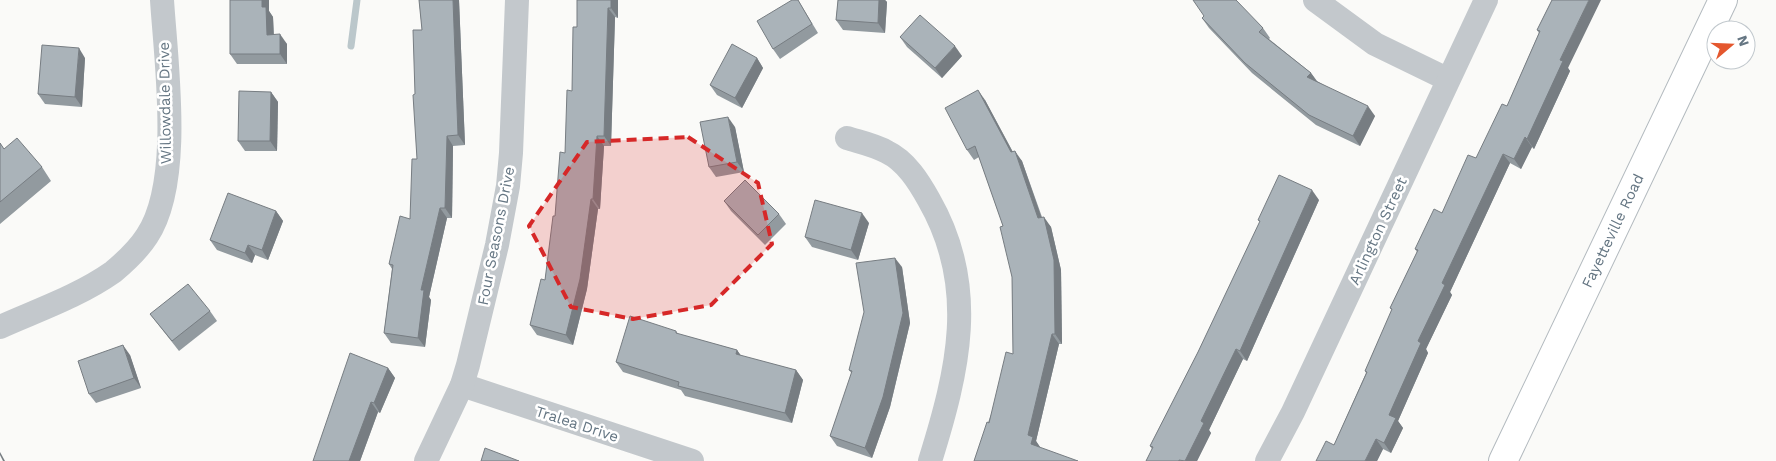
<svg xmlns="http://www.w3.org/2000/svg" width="1776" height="461" font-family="'Work Sans',sans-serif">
  <rect width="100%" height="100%" fill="#fafaf8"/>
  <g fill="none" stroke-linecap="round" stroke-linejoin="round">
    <path stroke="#bbc7cb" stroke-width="7" d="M351 46 357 0"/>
    <g stroke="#b3babf" stroke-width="30">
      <g id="secondary">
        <path id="s1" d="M1503 461 1723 0"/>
      </g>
    </g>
    <g stroke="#c3c8cc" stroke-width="24">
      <path d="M1315 0 1375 44 1447 79"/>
      <path d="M847 138C860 142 875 145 887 152 906 161 919 182 929 200 979 287 958 371 930 461"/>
      <path d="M0 327C38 310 79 296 113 272 125 262 138 250 147 236 183 182 166 63 162 0"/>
      <path d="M462 385 692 461"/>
      <path d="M426 461 462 385 468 365 497 245 508 186 511 153 517 0"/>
      <path d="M1267 461 1293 412 1486 0"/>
    </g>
    <use href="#secondary" stroke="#fff" stroke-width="28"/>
  </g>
  <g fill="#929a9f">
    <path d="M230 0H269V11L273 17 274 35 287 44V64H237L230 54Z"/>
    <path d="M419 0H459L465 145 453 146 452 218H447L429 297 431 300 425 347 391 343 384 333 392 269 389 264 410 219 417 159 415 94 422 30Z"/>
    <path d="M618 0V18L615 17 611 146H604L600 209H598L587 289 573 345 537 335 530 325 545 280 555 216 565 153 572 91 577 27Z"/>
    <path d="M798 0 818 33 780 59 773 49Z"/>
    <path d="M838 0H885L887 2 885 33 843 30 836 20Z"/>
    <path d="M1552 0 1568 68 1570 71 1534 149 1532 147 1521 169 1510 163 1450 292 1452 295 1426 349 1428 353 1398 421 1403 428 1391 453 1383 449 1377 461H1316L1334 445 1366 373 1365 371 1392 310 1390 308 1417 252 1415 249 1442 213 1476 158 1507 106 1539 33 1537 30Z"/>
    <path d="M1204 16 1263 28 1270 38 1269 39 1311 73 1317 81 1375 116 1360 146 1316 125 1252 73 1209 28 1202 18Z"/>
    <path d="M900 37 962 56 942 78 907 47Z"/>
    <path d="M85 58 82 107 45 104 38 94Z"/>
    <path d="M757 58 763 68 742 108 717 95 710 85Z"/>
    <path d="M271 92 278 102 277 151H245L238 141Z"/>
    <path d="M985 100 1013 152 1022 161 1042 217 1051 227 1061 270 1062 344H1059L1036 441 1040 447 974 461 1013 354 1012 277 1003 226 979 157 974 160 967 150Z"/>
    <path d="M735 127 744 172 716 177 709 167Z"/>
    <path d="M0 143 4 149 42 167 51 181 0 224Z"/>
    <path d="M1319 200 1247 361 1243 359 1209 430 1211 433 1197 461H1146L1152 449 1150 446 1198 352 1260 222 1258 220Z"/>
    <path d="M724 201 779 214 786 224 765 245 731 211Z"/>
    <path d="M276 211 283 221 268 260 255 255 252 263 217 250 210 240Z"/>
    <path d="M869 223 858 260 812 247 805 237Z"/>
    <path d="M902 267 910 323 890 407 872 458 837 446 830 436 852 374 849 370Z"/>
    <path d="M210 311 217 321 179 351 150 314Z"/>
    <path d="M676 331 678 334 737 350 741 356 796 370 803 380 792 423 685 396 681 390 623 372 616 362Z"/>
    <path d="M130 355 141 388 96 403 89 394Z"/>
    <path d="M388 368 395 378 380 413 378 412 360 461H313Z"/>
  </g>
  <g fill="#777d82">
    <path d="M262 0H269V11L273 17 274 45 267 35 262 7Z"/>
    <path d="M453 0H459L465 145 458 135Z"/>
    <path d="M611 0H618V18L611 8Z"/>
    <path d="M879 0H885L887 2 885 33 878 23Z"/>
    <path d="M1589 0H1601L1568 68 1570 71 1534 149 1527 139 1560 60Z"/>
    <path d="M608 8 615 17 611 146 604 136Z"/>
    <path d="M280 34 287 44V64L280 54Z"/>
    <path d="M955 46 962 56 942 78 935 68Z"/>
    <path d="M79 48 85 58 82 107 75 97Z"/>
    <path d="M757 58 763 68 742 108 735 98Z"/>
    <path d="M1311 73 1318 83 1307 77Z"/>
    <path d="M978 90 985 100 1018 162 1011 152Z"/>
    <path d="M271 92 278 102 277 151 270 141Z"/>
    <path d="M1368 106 1375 116 1360 146 1353 136Z"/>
    <path d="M728 117 735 127 744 172 737 162Z"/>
    <path d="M447 136 453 146 452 218 445 208Z"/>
    <path d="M597 136 604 146 600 209 593 199Z"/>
    <path d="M1525 137 1532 147 1521 169 1514 159Z"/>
    <path d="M1015 151 1022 161 1045 228 1038 218Z"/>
    <path d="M1503 154 1510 163 1450 292 1452 295 1426 349 1428 353 1398 421 1403 428 1391 453 1384 443 1389 415 1418 341 1442 283Z"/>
    <path d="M1312 190 1319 200 1247 361 1240 351Z"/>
    <path d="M591 199 598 209 587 289 573 345 566 335Z"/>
    <path d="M440 208 447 218 429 297 431 300 425 347 418 338 421 290Z"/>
    <path d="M276 211 283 221 268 260 262 250Z"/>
    <path d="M862 213 869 223 858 260 851 250Z"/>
    <path d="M1044 217 1051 227 1061 270 1062 344 1055 334Z"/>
    <path d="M248 245 255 255 252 263 245 253Z"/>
    <path d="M895 258 902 267 910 323 890 407 872 458 865 448Z"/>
    <path d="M1052 334 1059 344 1036 441 1040 447 1038 454 1031 444 1028 435Z"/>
    <path d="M123 345 130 355 141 388 134 378Z"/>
    <path d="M1236 349 1243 359 1209 430 1211 433 1197 461H1185L1201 421Z"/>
    <path d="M737 350 744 360 736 354Z"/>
    <path d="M388 368 395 378 380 413 374 403Z"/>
    <path d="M796 370 803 380 792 423 785 413Z"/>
    <path d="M371 402 378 412 360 461H349Z"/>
    <path d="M1376 439 1383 449 1377 461H1365Z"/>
    <path d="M0 452 5 461H3L0 455Z"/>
  </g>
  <g fill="#aab3b9" stroke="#777d82">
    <path d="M230 0H262V7H266L267 35 280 34V54H230Z"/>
    <path d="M419 0H453L458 135 447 136 445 208H440L421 290H424L418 338 384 333 393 265 389 264 400 216 410 219 412 159H417L413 95 415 94 413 30H422Z"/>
    <path d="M577 0H611V8H608L604 136H597L593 199H591L580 279 566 335 530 325 541 279 545 280 553 216H555L560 152 565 153 567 90 572 91 573 27H577Z"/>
    <path d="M792 0H798L812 24 773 49 757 21Z"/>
    <path d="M838 0H879L878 23 836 20Z"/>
    <path d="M1193 0H1236L1263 28 1259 32 1311 73 1307 77 1368 106 1353 136 1309 115 1245 63 1202 18 1204 16Z"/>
    <path d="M1552 0H1589L1560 60 1563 61 1527 139 1525 137 1514 159 1503 154 1442 283 1445 285 1418 341 1421 343 1389 415 1396 418 1384 443 1376 439 1365 461H1316L1326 441 1334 445 1367 372 1365 371 1392 309 1390 308 1418 250 1415 249 1434 209 1442 213 1468 155 1476 158 1502 104 1507 106 1540 31 1537 30Z"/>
    <path d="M920 15 955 46 935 68 900 37Z"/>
    <path d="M732 44 757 58 735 98 710 85Z"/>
    <path d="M42 45 79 48 75 97 38 94Z"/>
    <path d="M978 90 1011 152 1015 151 1038 218 1044 217 1054 260 1055 334H1052L1028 435 1033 437 1031 444 1078 461H974L987 422 989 423 1006 352 1013 354 1012 277 1000 227 1003 226 975 146 967 150 945 108Z"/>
    <path d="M239 91 271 92 270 141H238Z"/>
    <path d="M728 117 737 162 709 167 700 122Z"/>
    <path d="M17 138 42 167 0 202V143L4 149Z"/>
    <path d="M1279 175 1312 190 1240 351 1236 349 1201 421 1204 423 1185 461 1179 460V461H1146L1153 447 1150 446 1198 352 1260 221 1258 220Z"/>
    <path d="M745 180 779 214 758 235 724 201Z"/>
    <path d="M228 193 276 211 262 250 248 245 245 253 210 240Z"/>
    <path d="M815 200 862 213 851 250 805 237Z"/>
    <path d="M895 258 903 313 883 397 865 448 830 436 852 371 849 370 864 312 856 263Z"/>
    <path d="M188 284 210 311 172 341 150 314Z"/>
    <path d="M630 316 676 331V333L737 350 736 354 796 370 785 413 678 386 679 382 616 362Z"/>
    <path d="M123 345 134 378 89 394 78 361Z"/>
    <path d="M350 353 388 368 374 403 371 402 349 461H313Z"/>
    <path d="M485 448 519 461H481Z"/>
  </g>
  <path fill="#d62828" fill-opacity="0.2" stroke="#d62828" stroke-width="4" stroke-dasharray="10 6" stroke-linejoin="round" d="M688 137 758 183 772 244 711 305 633 319 571 307 529 226 587 142Z"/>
  <g text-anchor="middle" stroke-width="5" stroke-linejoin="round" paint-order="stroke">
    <g font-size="15" fill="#657683" stroke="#fff">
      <text transform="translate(165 103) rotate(-91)" y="5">Willowdale Drive</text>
      <text dy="5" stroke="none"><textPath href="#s1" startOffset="255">Fayetteville Road</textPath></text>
      <text transform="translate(1378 231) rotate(-65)" y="5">Arlington Street</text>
      <text transform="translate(496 236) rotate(-79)" y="5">Four Seasons Drive</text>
      <text transform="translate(577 424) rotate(18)" y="5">Tralea Drive</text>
    </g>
  </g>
  <g transform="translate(1731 45) rotate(71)"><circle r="24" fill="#ffffff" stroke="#c1c8cd"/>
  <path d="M0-4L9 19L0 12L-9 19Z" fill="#e4572e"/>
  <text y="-8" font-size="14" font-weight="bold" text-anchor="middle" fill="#657683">N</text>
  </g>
</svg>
